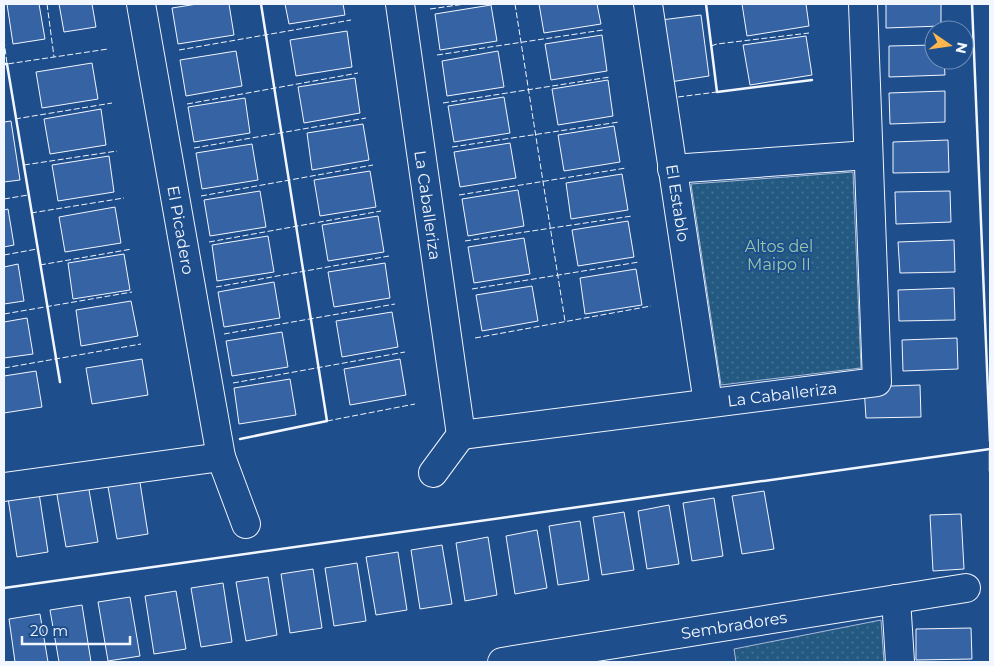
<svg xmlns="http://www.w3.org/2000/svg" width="994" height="666" font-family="Montserrat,sans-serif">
  <defs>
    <pattern id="park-dots" width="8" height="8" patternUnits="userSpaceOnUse" patternTransform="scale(1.25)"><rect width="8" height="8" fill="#245a82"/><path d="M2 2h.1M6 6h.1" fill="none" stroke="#447295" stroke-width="1.8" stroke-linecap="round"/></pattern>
  </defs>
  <rect width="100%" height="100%" fill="#1f4e8c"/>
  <g fill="url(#park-dots)" stroke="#a8bbd7">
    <path d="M853 172 861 368 721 385 691 184Z"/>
    <path d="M881 620 884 662H736L734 649Z"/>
  </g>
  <g fill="#3563a3" stroke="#f2f6ff">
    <path d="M7 4H39L45 39 13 44Z"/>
    <path d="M59 4H92L96 27 64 32Z"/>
    <path d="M197 4H229L234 35 178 44 172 8Z"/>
    <path d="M285 4H343L345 15 289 24Z"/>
    <path d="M539 4H597L601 24 544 33Z"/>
    <path d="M742 4H806L809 26 747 36Z"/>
    <path d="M886 4H941V26L886 28Z"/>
    <path d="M491 5 497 41 440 50 435 14Z"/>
    <path d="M701 15 709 76 670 82 661 20Z"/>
    <path d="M347 31 352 67 296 76 290 40Z"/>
    <path d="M602 35 607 71 551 80 545 44Z"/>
    <path d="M806 36 812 75 750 85 743 45Z"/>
    <path d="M934 45V60H944L945 75 889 77V46Z"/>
    <path d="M236 51 242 86 186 96 180 60Z"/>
    <path d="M498 51 504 87 447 96 442 61Z"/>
    <path d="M92 63 98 99 42 108 36 72Z"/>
    <path d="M355 78 360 113 304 123 298 87Z"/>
    <path d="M608 80 613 116 558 125 552 89Z"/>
    <path d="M945 91V122L890 124 889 93Z"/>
    <path d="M504 97 510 133 454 142 448 106Z"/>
    <path d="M245 98 250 133 194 142 188 107Z"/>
    <path d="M101 109 106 145 50 154 44 119Z"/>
    <path d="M11 121 20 180 4 182V122Z"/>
    <path d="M363 124 369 160 312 170 307 133Z"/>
    <path d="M614 126 620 162 564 171 558 135Z"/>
    <path d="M948 140 949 172 893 173V142Z"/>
    <path d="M510 143 516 178 460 187 454 152Z"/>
    <path d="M252 144 258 180 202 189 196 153Z"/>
    <path d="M109 156 114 192 58 201 52 165Z"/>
    <path d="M370 171 376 207 320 216 314 180Z"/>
    <path d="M622 174 628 210 571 219 566 183Z"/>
    <path d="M518 190 524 226 468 236 462 199Z"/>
    <path d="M260 191 266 227 210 236 204 200Z"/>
    <path d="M950 191 951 222 896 224 895 192Z"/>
    <path d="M115 207 121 243 65 252 59 217Z"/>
    <path d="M8 209 14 245 4 247V210Z"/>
    <path d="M378 216 384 252 328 261 322 225Z"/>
    <path d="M628 221 634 257 578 266 572 230Z"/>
    <path d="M268 236 274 272 217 281 212 245Z"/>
    <path d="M524 238 530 274 474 283 468 247Z"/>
    <path d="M954 240 955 272 900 273 898 242Z"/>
    <path d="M124 254 130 290 73 299 68 263Z"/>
    <path d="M385 263 390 298 334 307 328 272Z"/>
    <path d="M18 264 24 301 4 304V267Z"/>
    <path d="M636 269 642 305 585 314 580 278Z"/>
    <path d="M274 282 280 318 224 327 218 292Z"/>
    <path d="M532 286 538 321 482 331 476 295Z"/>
    <path d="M954 288 955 320 899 321 898 290Z"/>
    <path d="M131 301 138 336 81 346 76 310Z"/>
    <path d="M392 312 398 347 342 357 336 321Z"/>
    <path d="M27 318 33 354 4 358V322Z"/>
    <path d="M282 332 288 367 232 376 226 341Z"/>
    <path d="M957 338 958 369 903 371 902 340Z"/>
    <path d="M142 359 148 395 92 404 86 368Z"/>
    <path d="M400 359 406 395 350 405 344 369Z"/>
    <path d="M36 371 42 407 4 413V376Z"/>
    <path d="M290 379 296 415 239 424 234 388Z"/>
    <path d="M920 385 921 417 866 418 864 387Z"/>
    <path d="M139 476 148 534 117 539 107 481Z"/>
    <path d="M88 484 98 542 66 547 56 489Z"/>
    <path d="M764 491 774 549 742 554 732 496Z"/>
    <path d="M39 493 48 552 17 557 8 498Z"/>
    <path d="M714 498 723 556 692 561 683 503Z"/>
    <path d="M669 505 679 564 647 569 638 511Z"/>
    <path d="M624 512 634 570 602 575 593 517Z"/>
    <path d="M961 514 964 569 933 571 930 515Z"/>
    <path d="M580 521 589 580 558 585 549 526Z"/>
    <path d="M537 530 547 588 515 594 506 536Z"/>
    <path d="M488 537 497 595 465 601 456 543Z"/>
    <path d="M442 545 452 604 420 609 411 550Z"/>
    <path d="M398 552 407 610 376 615 366 557Z"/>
    <path d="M357 563 366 621 334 626 325 568Z"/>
    <path d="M313 569 322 628 290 633 281 574Z"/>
    <path d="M268 577 277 635 246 641 236 582Z"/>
    <path d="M223 583 232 642 201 647 191 588Z"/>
    <path d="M176 591 186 649 154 654 145 596Z"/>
    <path d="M130 597 140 656 108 661 98 602Z"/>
    <path d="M82 605 91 662H59L50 610Z"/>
    <path d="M40 614 48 662H15L9 619Z"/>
    <path d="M971 628 972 659 916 660V629Z"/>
  </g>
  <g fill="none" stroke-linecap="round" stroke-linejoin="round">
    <g stroke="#f2f6ff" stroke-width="30">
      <g id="minor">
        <path d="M141 4 221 457 246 524"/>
        <path d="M400 4 461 435 877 382 863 4"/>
        <path d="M648 4 708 403"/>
        <path d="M672 169 868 155"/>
        <path d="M433 473 461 435"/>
        <path d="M4 487 221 457"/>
        <path d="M896 599 900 662"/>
        <path d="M502 662 966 588"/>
      </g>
    </g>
    <use href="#minor" stroke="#1f4e8c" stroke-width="28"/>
    <g stroke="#f2f6ff" stroke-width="1" stroke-dasharray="6 2.5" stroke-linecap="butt">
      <path d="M47 4 54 57"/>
      <path d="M515 4 565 321"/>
      <path d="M430 9 465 4"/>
      <path d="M4 40 7 64 108 49"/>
      <path d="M711 46 717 44 809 33"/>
      <path d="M179 50 351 20"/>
      <path d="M437 55 603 30"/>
      <path d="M678 97 717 92"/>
      <path d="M443 103 610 77"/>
      <path d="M187 104 358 73"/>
      <path d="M15 119 112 103"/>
      <path d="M452 147 619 122"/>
      <path d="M194 148 366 118"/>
      <path d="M24 165 117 151"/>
      <path d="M459 195 626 168"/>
      <path d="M201 196 373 165"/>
      <path d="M4 199 28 195"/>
      <path d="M31 213 124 198"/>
      <path d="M465 241 632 216"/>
      <path d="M209 242 381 211"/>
      <path d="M4 255 37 249"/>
      <path d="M40 265 132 249"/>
      <path d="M216 287 389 256"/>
      <path d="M472 289 639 262"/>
      <path d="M4 314 132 292"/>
      <path d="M224 334 395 304"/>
      <path d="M475 338 651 306"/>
      <path d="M4 368 141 344"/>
      <path d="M233 383 405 352"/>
      <path d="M327 421 415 404"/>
      <path d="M989 457H990"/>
    </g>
    <g stroke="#f2f6ff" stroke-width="2.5">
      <path d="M706 4 717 92 812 80"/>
      <path d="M972 4 990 441"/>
      <path d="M4 64H7L60 382"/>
      <path d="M240 439 327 421 261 4"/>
      <path d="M990 452V471"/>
      <path d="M4 588 990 449"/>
    </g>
  </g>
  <g text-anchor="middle" stroke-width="4" stroke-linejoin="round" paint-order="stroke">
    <g font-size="16" fill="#f2f6ff" stroke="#1f4e8c">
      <text transform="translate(678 203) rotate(81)" y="6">El Establo</text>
      <text transform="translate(428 205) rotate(82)" y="6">La Caballeriza</text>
      <text transform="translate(181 230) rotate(80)" y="6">El Picadero</text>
      <text transform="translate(782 394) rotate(-7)" y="6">La Caballeriza</text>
      <text transform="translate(734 625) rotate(-9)" y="6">Sembradores</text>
    </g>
    <g font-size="16" fill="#97c8a6" stroke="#1f4e8c">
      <text x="779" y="252">Altos del<tspan x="779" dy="18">Maipo II</tspan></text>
    </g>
  </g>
  <rect width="994" height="666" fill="none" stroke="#f2f6ff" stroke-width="10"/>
  <g transform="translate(949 45) rotate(103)"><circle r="24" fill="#1f4e8c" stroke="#7391ba"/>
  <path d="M0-4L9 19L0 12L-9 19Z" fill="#ffb74d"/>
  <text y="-8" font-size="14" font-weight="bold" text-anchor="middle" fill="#f2f6ff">N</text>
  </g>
  <path d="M22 636v8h108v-8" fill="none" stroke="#f2f6ff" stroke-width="2.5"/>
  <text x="30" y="636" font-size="15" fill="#f2f6ff" stroke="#1f4e8c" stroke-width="4" paint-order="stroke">20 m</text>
</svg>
